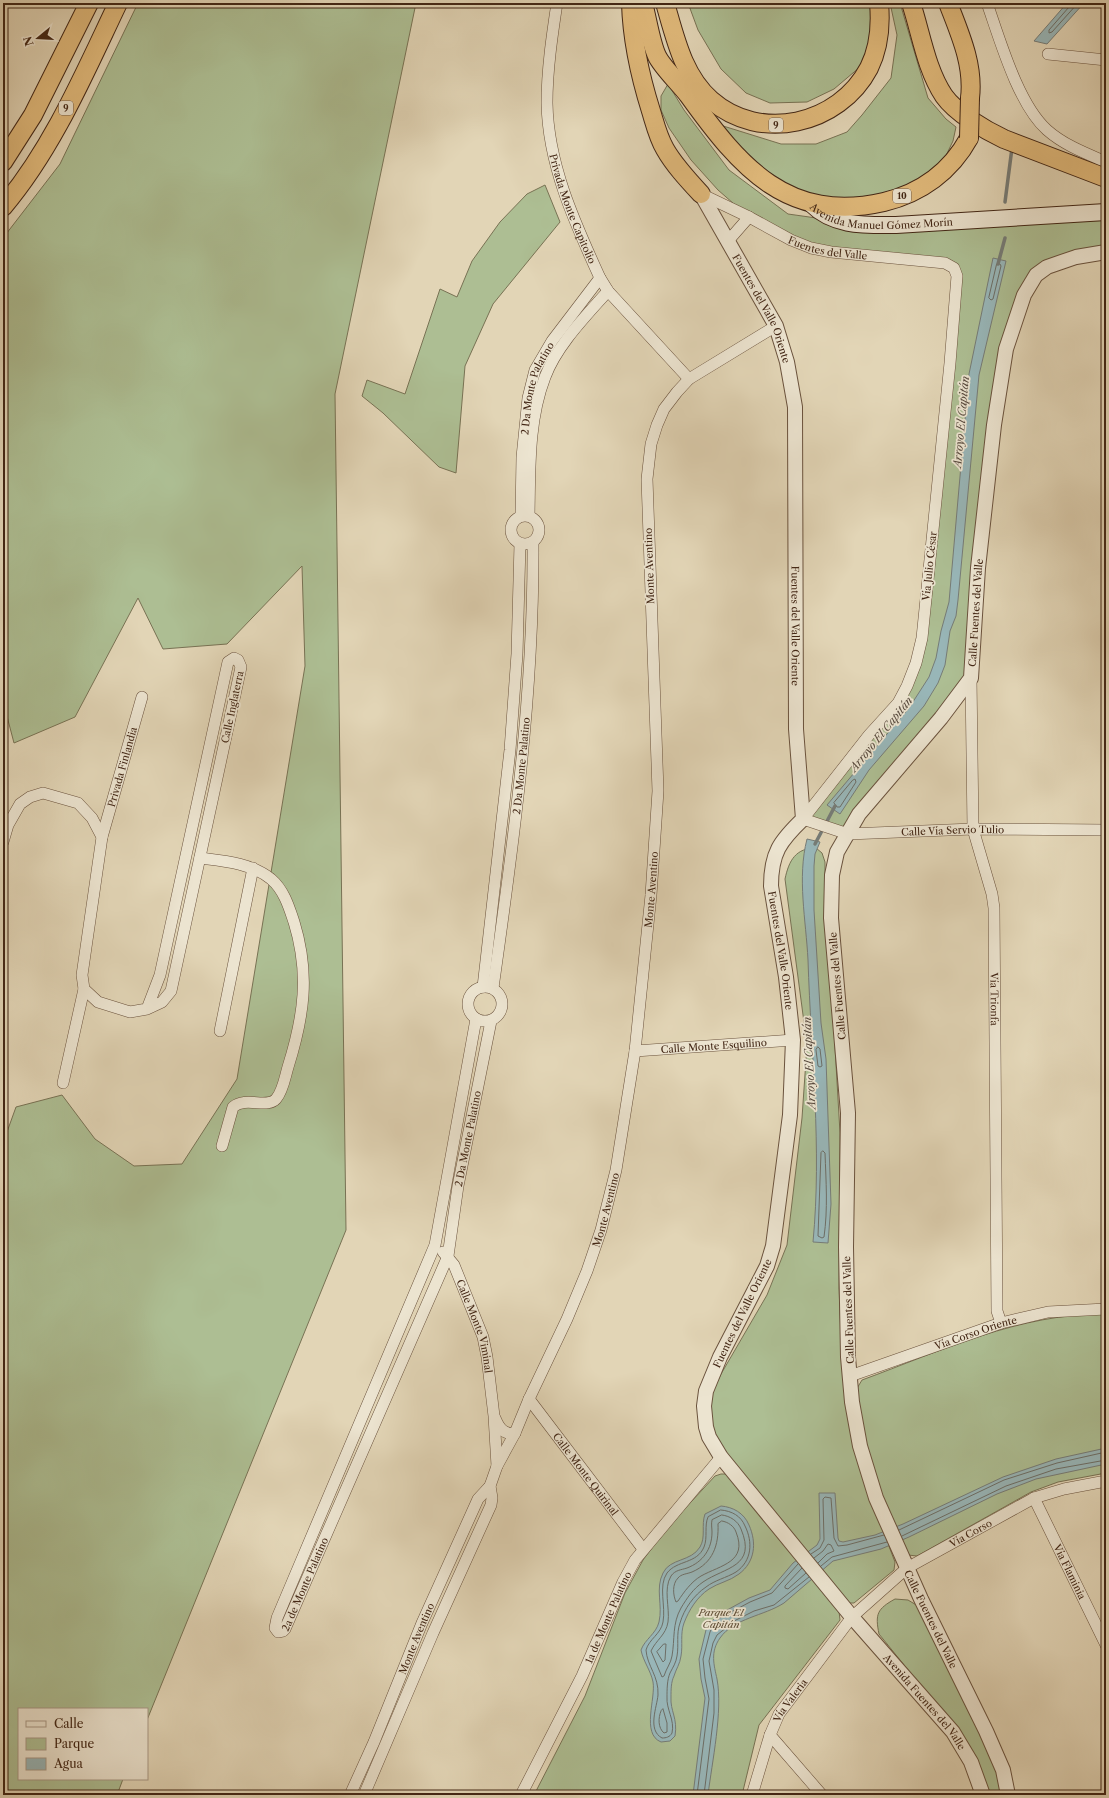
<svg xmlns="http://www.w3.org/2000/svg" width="1109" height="1798" font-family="'Libre Caslon Text',serif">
  <rect width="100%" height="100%" fill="#e2d5b6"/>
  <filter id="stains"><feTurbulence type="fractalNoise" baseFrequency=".005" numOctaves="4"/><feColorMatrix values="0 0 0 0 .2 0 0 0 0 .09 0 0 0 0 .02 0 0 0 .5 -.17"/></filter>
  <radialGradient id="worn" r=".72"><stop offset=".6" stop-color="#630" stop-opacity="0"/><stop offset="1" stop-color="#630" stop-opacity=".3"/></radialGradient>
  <g fill="#adbe93" stroke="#787254">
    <path d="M138 3H416L335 394 346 1230 147 1720V1709H19V1779H123L117 1795H3V1143L16 1107 62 1095 95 1139 134 1166 182 1164 237 1079 305 666 302 566 227 644 163 649 138 598 75 717 14 743 3 701V238L60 164Z"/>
    <path d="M688 3H879L877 45 860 67 834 89 807 102 770 103 746 93 721 69 698 30Z"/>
    <path d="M890 3H900L928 98 946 119 956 127 953 141 940 168 899 192 827 203 769 179 720 125 781 144H816L847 132 862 115 891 78 897 35Z"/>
    <path d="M668 84 684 110 729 170 788 214 866 225 1106 212V254L1076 257 1030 284 1006 349 971 678 848 834 803 819 882 721 916 663 957 276 945 263 831 252 749 217 718 190 691 160 669 128 661 110V96Z"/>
    <path d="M545 185 560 222 493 304 465 366 456 473 439 467 383 413 362 396 367 380 405 394 440 289 457 297 472 261 500 222 527 194Z"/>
    <path d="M816 848 822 853 825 862V920L834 1030 840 1133 839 1288 841 1335 865 1484 895 1562 894 1570 854 1603H847L726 1455 716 1439 711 1421 710 1407 712 1393 721 1374 767 1295 787 1245 802 1118 807 1045 785 879C789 860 796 848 816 848Z"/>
    <path d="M1106 1314V1473L1058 1482 1031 1492 917 1556 908 1555 903 1552 865 1448 856 1390 862 1380C941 1351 1020 1313 1106 1314Z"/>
    <path d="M721 1474H726L839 1611 840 1620 759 1725 742 1795H534L585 1696 625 1593 643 1560 667 1528 715 1476Z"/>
    <path d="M895 1599 908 1600 918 1606 999 1772 1003 1795H986L959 1733 879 1634C875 1614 877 1609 895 1599Z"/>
  </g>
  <g fill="#98b6b8" stroke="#767c77">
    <path d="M1067 3H1084L1047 44 1034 41Z"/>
    <path d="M993 258 1006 261 979 375 958 600 956 616 950 631 945 665 938 683 924 706 869 770 840 814 827 805 909 708 929 677 936 658 941 631 949 602 969 374Z"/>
    <path d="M807 839 820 842 815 854 814 866V910L821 1023 826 1059 831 1204 828 1243 813 1242C822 1148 811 1054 808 960 806 920 797 878 807 839Z"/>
    <path d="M1106 1448V1464L1036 1479 997 1494 909 1537 881 1549 833 1561 784 1603C764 1616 734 1618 720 1638 710 1652 714 1665 717 1679 723 1711 712 1762 708 1795H693L705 1698 701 1679 699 1659 706 1630 710 1623 718 1615 749 1598 770 1590 793 1563 817 1545 820 1539 819 1493H835L838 1538 839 1541 843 1542 875 1535 903 1524 1003 1477 1056 1459Z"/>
    <path d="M721 1506C733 1507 744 1513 749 1525 757 1543 755 1562 739 1574 730 1581 718 1583 709 1589 697 1597 689 1610 684 1623 680 1634 683 1645 681 1656 680 1664 676 1669 674 1676 671 1682 671 1690 671 1697 670 1711 678 1718 675 1736L670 1741 661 1742C641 1734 656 1698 653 1682 651 1671 643 1661 641 1650 645 1639 656 1634 659 1622 663 1605 655 1589 663 1573 670 1558 691 1562 700 1547 706 1537 701 1525 705 1514Z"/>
  </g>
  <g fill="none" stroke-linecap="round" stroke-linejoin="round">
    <g stroke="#6d6e66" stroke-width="1">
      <path d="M1070 3 1069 7 1049 30V33L1052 32 1078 3"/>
      <path d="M997 264H1000L1001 266 993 299 991 300 989 298Z"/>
      <path d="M853 780 855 779 856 782 840 807H837L834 803Z"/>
      <path d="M818 1047 820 1049 822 1066 820 1067 818 1066 816 1050Z"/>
      <path d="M823 1151 825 1153C826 1181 828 1209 824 1237L822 1238 818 1236 821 1153Z"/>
      <path d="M721 1510C732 1511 741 1516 745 1526 753 1542 752 1561 736 1572 726 1578 715 1580 706 1587 694 1595 684 1609 680 1623 676 1634 679 1645 677 1656 676 1663 673 1667 670 1673 667 1680 667 1690 667 1697 666 1709 675 1720 672 1733 670 1737 666 1738 662 1738 647 1730 657 1707 658 1695 659 1676 647 1666 646 1650 649 1639 661 1634 663 1622 666 1606 658 1586 667 1573 677 1560 697 1564 704 1547 708 1537 704 1526 708 1517Z"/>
      <path d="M722 1515C730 1516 738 1521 741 1529 757 1567 725 1567 703 1582 693 1589 687 1598 681 1608 672 1624 675 1639 672 1656 671 1663 666 1669 664 1676L662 1677 651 1651C656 1640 666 1635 668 1622 670 1608 663 1589 671 1576 675 1570 681 1570 687 1568 703 1562 712 1549 712 1532 712 1528 711 1524 712 1520Z"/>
      <path d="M722 1521C728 1522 734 1526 736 1532 748 1562 721 1565 701 1576 691 1582 684 1592 678 1601L676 1602C673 1595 672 1584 678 1578 681 1574 687 1574 692 1572 713 1563 719 1545 718 1524Z"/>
      <path d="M899 1530 1004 1480 1057 1463 1106 1452"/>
      <path d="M902 1536 1006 1486 1056 1469 1106 1460"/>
      <path d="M811 1554 820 1548 824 1540 823 1499 825 1497 831 1498 834 1538 838 1546 847 1545 884 1535"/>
      <path d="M814 1558 823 1551 828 1544 831 1545 834 1551 827 1554 818 1563"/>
      <path d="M821 1566 832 1557 887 1542"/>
      <path d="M802 1568 785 1586V1588L788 1589 806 1573"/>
      <path d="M664 1644H666L665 1660 663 1662 657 1652Z"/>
      <path d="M663 1709 667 1723V1732L664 1733C658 1728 658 1718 661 1711Z"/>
      <path d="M697 1795 709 1699 705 1678 703 1659 710 1632 713 1625 720 1618 750 1602 772 1593 798 1564"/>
      <path d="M704 1795 714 1713V1690L709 1661 713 1643 717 1635 736 1620 754 1611 774 1605 809 1577"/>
    </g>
    <g stroke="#767c77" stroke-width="3.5">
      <path d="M1005 202 1012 148"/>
      <path d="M998 264 1005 238"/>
      <path d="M815 844 835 806"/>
    </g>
    <g stroke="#6a523d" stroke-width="12">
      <g id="minor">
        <path id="s1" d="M557 3C552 36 547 70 547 103 548 165 575 223 600 278L608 291 689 379"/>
        <path d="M987 3C1000 40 1018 104 1047 130 1064 145 1085 153 1106 162"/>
        <path d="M1048 54 1106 60"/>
        <path id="s2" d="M701 194 749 217 791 240 811 248 831 252 945 263 954 268 957 276 950 363 922 638 916 663 907 686 898 703 869 735 803 819 848 834 973 829 1106 830"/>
        <path d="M728 241 749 217"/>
        <circle cx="525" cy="530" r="14"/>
        <path id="s3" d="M521 516 522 457 528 398 535 370 552 341 600 278"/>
        <path d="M529 516C530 470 528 421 545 377 557 345 586 316 608 291"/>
        <path id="s4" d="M971 678 973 829 992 894 994 908 997 1311 1001 1323"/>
        <path id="s5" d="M102 837 142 697"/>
        <path d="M3 842 8 825 20 804 30 797 43 793 78 803 92 818 102 837 82 975 84 989 98 1002 130 1012 147 1009 160 975 228 662 234 658 238 660 241 667 171 991 162 1002 147 1009"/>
        <path d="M200 858C224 861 251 863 271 879 284 890 289 907 294 922 310 974 304 1016 288 1067 285 1077 283 1091 276 1099 267 1109 246 1096 233 1107L222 1146"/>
        <circle cx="485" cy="1004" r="17"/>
        <path d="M483 987 510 750 517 654 520 544"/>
        <path id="s6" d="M493 988C514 840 534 692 533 542"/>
        <path id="s7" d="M476 1019 435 1245 277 1618 275 1628 278 1632 283 1631 285 1629 448 1256 458 1186 491 1021"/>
        <path d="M220 1031 253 868"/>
        <path id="s8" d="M635 1051 793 1040"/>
        <path d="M63 1083 84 989"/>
        <path id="s9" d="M443 1252 454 1265 483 1337 487 1357 494 1416 497 1466"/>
        <path id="s10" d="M850 1376 1001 1323 1048 1312 1106 1309"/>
        <path id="s11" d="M529 1399 643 1549"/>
        <path d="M495 1418C499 1428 504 1435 515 1433"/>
        <path id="s12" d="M1034 1498 1106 1645"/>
        <path d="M770 1735 822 1795"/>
        <path id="s13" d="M350 1795 374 1742 422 1623 478 1499 490 1486"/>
        <path id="s14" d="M364 1795 433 1633 491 1505 492 1498 490 1486 497 1466 515 1433 529 1399 567 1319 587 1271 601 1230 616 1170 635 1051 651 895 658 791 647 479 651 444 657 425 664 409 677 392 689 379 776 326"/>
        <path id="s15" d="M521 1795 582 1676 623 1582 635 1560 721 1457"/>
        <path id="s16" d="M752 1795 770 1735 779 1714 852 1617 907 1568 1034 1498 1064 1489 1106 1481"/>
      </g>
    </g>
    <g stroke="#6a523d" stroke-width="16">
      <g id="tertiary">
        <path id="s17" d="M701 194 776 326 787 362 795 407 796 729 803 819C780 841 771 853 771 886L786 977 793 1040 790 1115 773 1246 767 1266 720 1357 706 1391 704 1406 706 1427 709 1437 721 1457 852 1617 953 1732 971 1762 983 1795"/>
        <path id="s18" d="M1008 1795 1003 1770 986 1731 921 1599 876 1498 860 1446 852 1402 848 1357 846 1247 848 1113 831 918 832 875 837 852 859 814 941 718 971 678 978 568 994 425 1006 349 1024 295 1036 275 1047 267 1076 257 1106 252"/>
      </g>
    </g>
    <g stroke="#422615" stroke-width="18">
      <g id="secondary">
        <path id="s19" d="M811 204C834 227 865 225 896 225L1106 212"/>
      </g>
    </g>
    <g stroke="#422615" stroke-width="20">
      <g id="trunk">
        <path d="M631 3C632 40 640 76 651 111 655 124 658 137 665 149 674 165 688 180 701 194"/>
        <path d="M643 3C647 17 651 44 657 56 662 67 681 85 689 96 740 167 788 224 884 202 921 193 951 171 969 138"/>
        <path d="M665 3C675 37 683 76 711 100 760 143 839 125 869 68 879 48 881 25 879 3"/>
        <path d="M911 3C921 33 926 69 944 96 956 113 985 130 1004 139L1106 178"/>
        <path d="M948 3C960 34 974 65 970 98"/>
        <path d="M3 162 33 115 89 3"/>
        <path d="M3 207C53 148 85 72 118 3"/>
      </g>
    </g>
    <use href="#minor" stroke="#ece4d0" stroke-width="11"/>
    <use href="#tertiary" stroke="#ece4d0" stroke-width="14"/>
    <use href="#secondary" stroke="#ece4d0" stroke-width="16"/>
    <use href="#trunk" stroke="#e1ba7b" stroke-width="18"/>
    <g stroke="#422615" stroke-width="20" stroke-linecap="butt">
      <path id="trunk-bridge" d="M969 138 970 98"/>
    </g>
    <use href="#trunk-bridge" stroke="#e1ba7b" stroke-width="18"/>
  </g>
  <g text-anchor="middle" stroke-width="3.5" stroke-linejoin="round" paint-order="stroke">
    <g fill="#ece4d0" stroke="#755f4d" stroke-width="1">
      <rect x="59" y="101" width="14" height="14" rx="3"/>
      <rect x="769" y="118" width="14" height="14" rx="3"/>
      <rect x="893" y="189" width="18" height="14" rx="3"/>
    </g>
    <g font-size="9" font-weight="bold" fill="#422615">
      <text x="66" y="111">9</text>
      <text x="776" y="128">9</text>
      <text x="902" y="199">10</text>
    </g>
    <g font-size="10" fill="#422615" stroke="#ece4d0">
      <text dy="4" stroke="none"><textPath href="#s1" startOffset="210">Privada Monte Capitolio</textPath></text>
      <text dy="4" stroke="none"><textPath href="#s19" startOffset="74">Avenida Manuel Gómez Morín</textPath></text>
      <text dy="4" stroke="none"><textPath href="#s2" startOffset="139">Fuentes del Valle</textPath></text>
      <text dy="4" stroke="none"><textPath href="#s17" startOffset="130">Fuentes del Valle Oriente</textPath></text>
      <text dy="4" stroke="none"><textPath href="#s3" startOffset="130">2 Da Monte Palatino</textPath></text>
      <text transform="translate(649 566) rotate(-92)" y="4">Monte Aventino</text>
      <text transform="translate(929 566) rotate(-84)" y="4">Vía Julio César</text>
      <text dy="4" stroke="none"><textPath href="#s18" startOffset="1262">Calle Fuentes del Valle</textPath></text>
      <text dy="4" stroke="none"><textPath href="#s17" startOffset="454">Fuentes del Valle Oriente</textPath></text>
      <text transform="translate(232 707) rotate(-78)" y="4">Calle Inglaterra</text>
      <text dy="4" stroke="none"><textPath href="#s6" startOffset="224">2 Da Monte Palatino</textPath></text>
      <text dy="4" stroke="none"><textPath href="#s5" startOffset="73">Privada Finlandia</textPath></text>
      <text dy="4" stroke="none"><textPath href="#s2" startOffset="1012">Calle Vía Servio Tulio</textPath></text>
      <text dy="4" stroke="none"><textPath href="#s14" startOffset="960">Monte Aventino</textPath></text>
      <text dy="4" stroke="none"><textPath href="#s17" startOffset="790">Fuentes del Valle Oriente</textPath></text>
      <text transform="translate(837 986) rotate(-95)" y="4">Calle Fuentes del Valle</text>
      <text dy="4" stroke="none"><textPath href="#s4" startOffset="324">Vía Trionfa</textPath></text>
      <text dy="4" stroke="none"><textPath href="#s8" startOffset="79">Calle Monte Esquilino</textPath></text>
      <text dy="4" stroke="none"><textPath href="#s7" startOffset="1184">2 Da Monte Palatino</textPath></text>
      <text dy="4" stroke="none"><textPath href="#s14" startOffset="636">Monte Aventino</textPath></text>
      <text transform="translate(848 1310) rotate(-92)" y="4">Calle Fuentes del Valle</text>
      <text transform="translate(742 1313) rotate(-64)" y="4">Fuentes del Valle Oriente</text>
      <text dy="4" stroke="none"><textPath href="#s9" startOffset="82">Calle Monte Viminal</textPath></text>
      <text dy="4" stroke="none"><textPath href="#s10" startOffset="133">Vía Corso Oriente</textPath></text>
      <text dy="4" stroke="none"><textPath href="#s11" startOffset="94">Calle Monte Quirinal</textPath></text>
      <text dy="4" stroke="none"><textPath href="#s16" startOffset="353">Vía Corso</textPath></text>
      <text dy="4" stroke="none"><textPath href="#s12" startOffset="82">Vía Flaminia</textPath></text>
      <text dy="4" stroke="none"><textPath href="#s7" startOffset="707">2a de Monte Palatino</textPath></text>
      <text dy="4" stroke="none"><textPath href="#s15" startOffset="198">1a de Monte Palatino</textPath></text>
      <text transform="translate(931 1619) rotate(64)" y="4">Calle Fuentes del Valle</text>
      <text dy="4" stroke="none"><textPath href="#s13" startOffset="170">Monte Aventino</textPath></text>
      <text dy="4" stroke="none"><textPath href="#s16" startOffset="103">Vía Valeria</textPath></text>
      <text dy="4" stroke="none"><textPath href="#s17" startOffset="1636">Avenida Fuentes del Valle</textPath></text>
    </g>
    <g font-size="10" font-style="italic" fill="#5d4c34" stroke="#ece4d0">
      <text x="721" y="1616">Parque El<tspan x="721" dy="12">Capitán</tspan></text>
    </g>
    <g font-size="11" font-style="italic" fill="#584a3e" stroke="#ece4d0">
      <text transform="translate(961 422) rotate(-85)" y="4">Arroyo El Capitán</text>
      <text transform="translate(881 734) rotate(-51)" y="4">Arroyo El Capitán</text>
      <text transform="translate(809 1063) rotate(-93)" y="4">Arroyo El Capitán</text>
    </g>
  </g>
  <rect width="1109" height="1798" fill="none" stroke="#e2d5b6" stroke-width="16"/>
  <rect x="4" y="4" width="1101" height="1790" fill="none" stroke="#422615" stroke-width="2"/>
  <rect x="8" y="8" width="1093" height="1782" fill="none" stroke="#422615"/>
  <rect x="18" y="1708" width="130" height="72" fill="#ece4d0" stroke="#a89885"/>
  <rect x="26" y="1721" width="20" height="6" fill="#ece4d0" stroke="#a89885"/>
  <text x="54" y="1728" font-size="12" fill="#422615">Calle</text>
  <rect x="26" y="1738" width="20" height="12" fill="#adbe93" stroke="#a89885"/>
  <text x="54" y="1748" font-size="12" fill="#422615">Parque</text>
  <rect x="26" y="1758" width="20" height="12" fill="#98b6b8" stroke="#a89885"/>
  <text x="54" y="1768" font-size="12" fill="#422615">Agua</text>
  <g transform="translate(38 38) rotate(252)" stroke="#ece4d0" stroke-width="3" paint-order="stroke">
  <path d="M0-3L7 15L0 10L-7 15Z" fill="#422615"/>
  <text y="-6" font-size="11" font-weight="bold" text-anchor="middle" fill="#422615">N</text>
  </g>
  <rect width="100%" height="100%" filter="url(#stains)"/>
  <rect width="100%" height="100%" fill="url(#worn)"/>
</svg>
